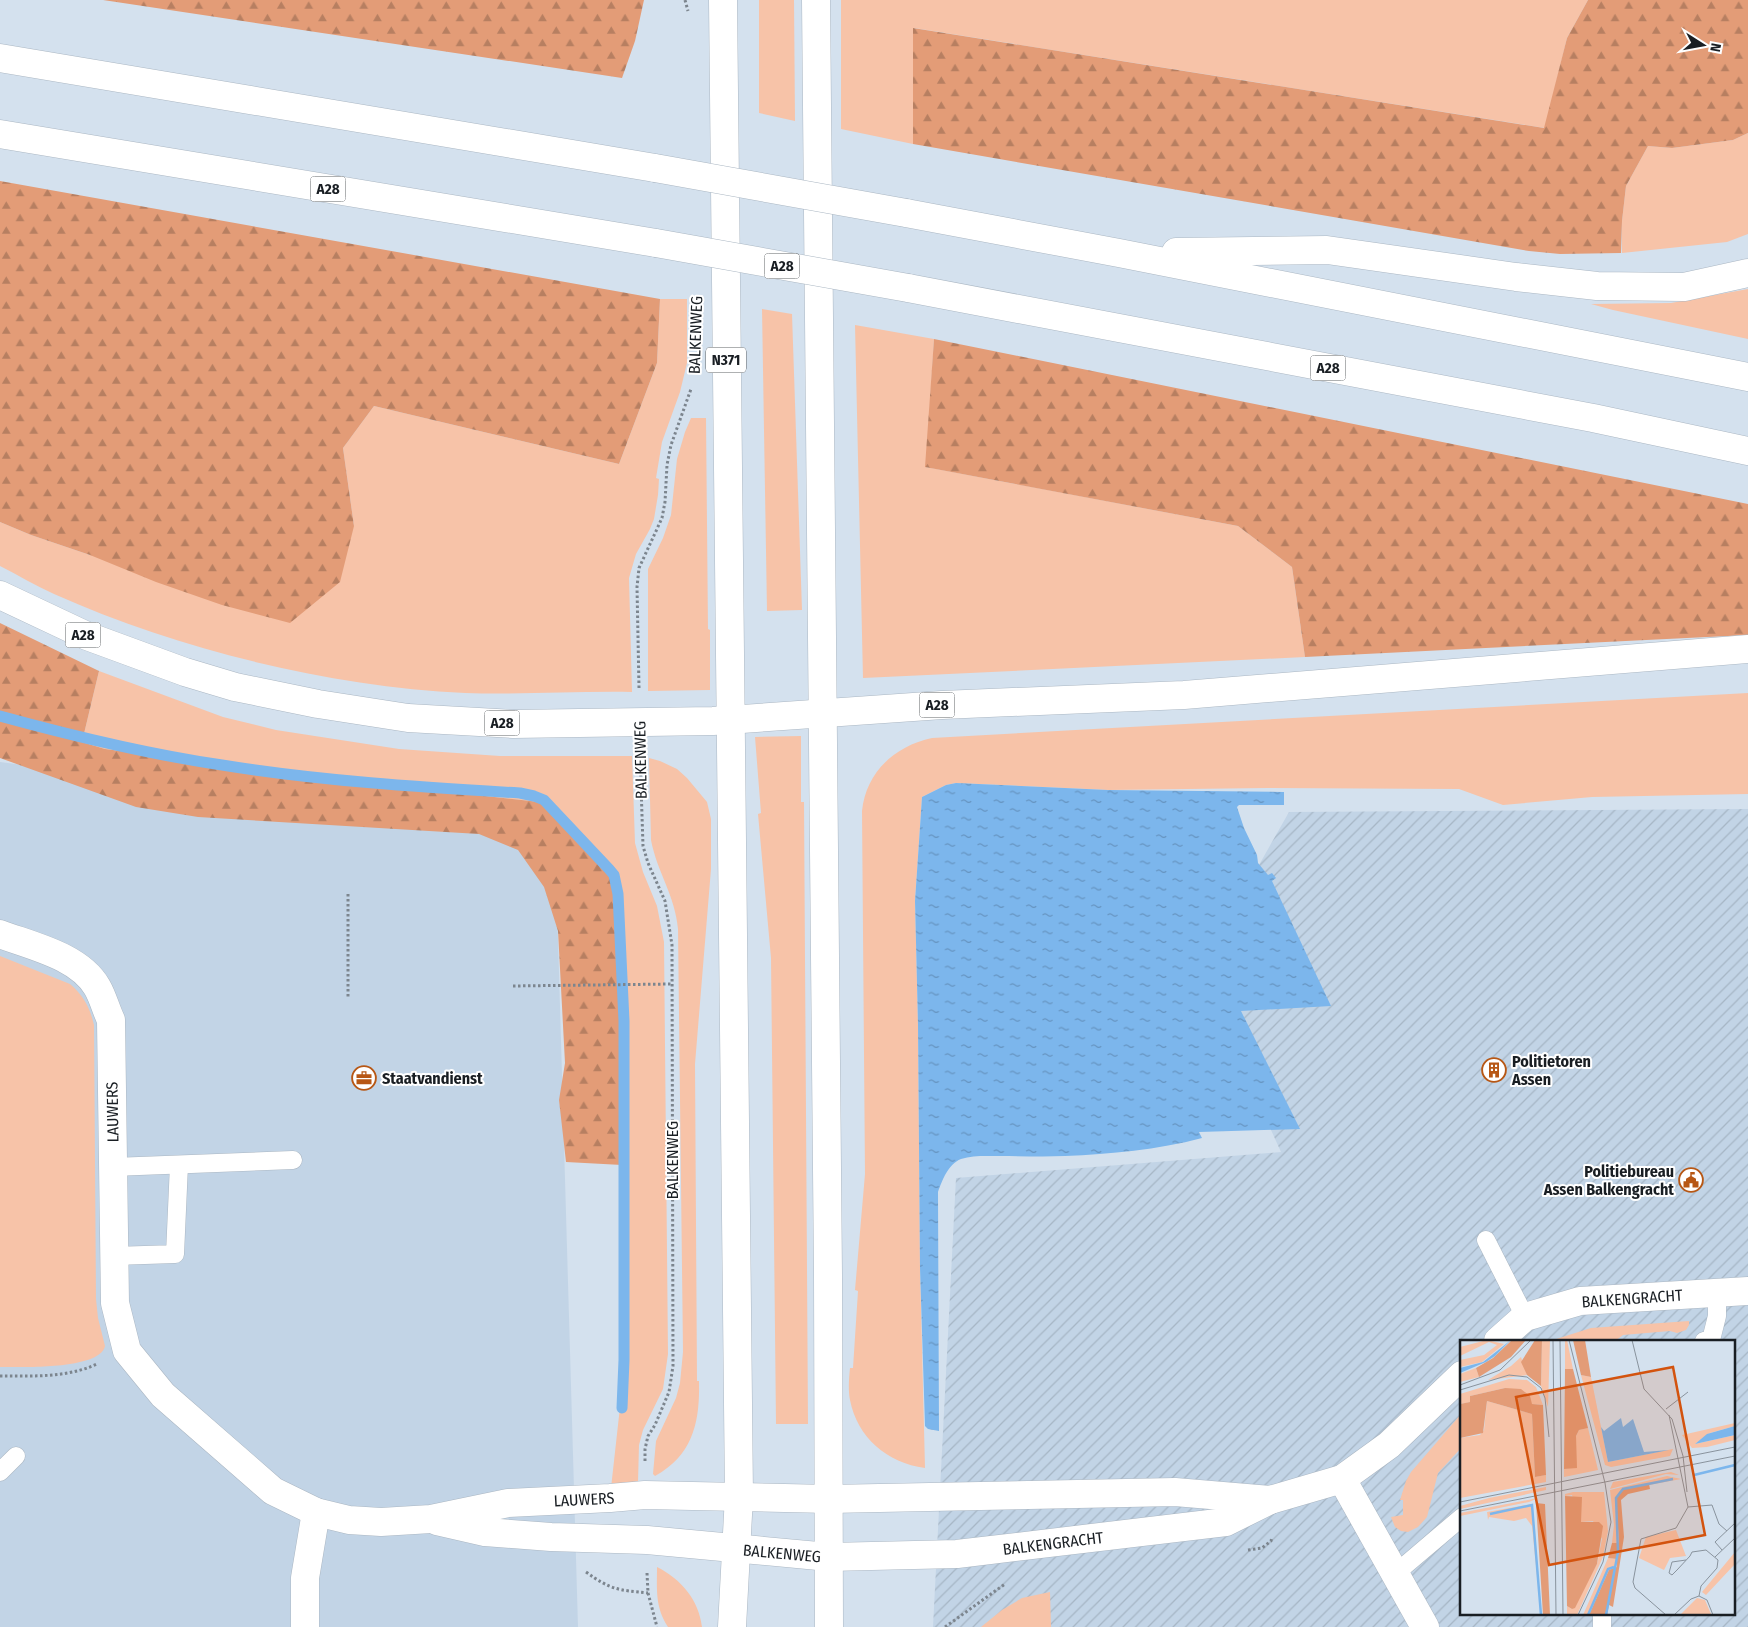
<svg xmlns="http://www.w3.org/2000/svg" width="1748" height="1627" font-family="'Fira Sans Condensed',sans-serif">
  <defs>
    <pattern id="industrial-furrows" width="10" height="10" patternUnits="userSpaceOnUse" patternTransform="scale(1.25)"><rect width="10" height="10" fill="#c2d4e6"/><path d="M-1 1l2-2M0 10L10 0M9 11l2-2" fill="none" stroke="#a6b6c5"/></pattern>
    <pattern id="forest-firs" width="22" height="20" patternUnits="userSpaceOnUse" patternTransform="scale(1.25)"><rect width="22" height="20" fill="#e39c77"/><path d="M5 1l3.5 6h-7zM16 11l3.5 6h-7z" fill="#b77f61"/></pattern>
    <pattern id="water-ripples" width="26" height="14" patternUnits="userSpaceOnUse" patternTransform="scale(1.25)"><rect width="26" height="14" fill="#7cb6ec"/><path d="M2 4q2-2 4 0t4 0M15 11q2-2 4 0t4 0" fill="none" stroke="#6593bf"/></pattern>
  </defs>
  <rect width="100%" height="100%" fill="#d4e1ee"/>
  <path fill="#c2d4e6" d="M0 762 555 834 578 1627H0Z"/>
  <path fill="url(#industrial-furrows)" fill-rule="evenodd" d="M1748 809V1627H933L956 1178 1281 1152 1199 971 1289 812ZM1462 1341H1734V1613H1462Z"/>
  <g fill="#f7c3a8">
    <path d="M759 0H794L795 121 759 113Z"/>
    <path d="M841 0H1588L1567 38 1545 128 914 28 913 144 841 129Z"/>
    <path d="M1748 133V234L1727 242 1622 253V221L1626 186 1648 146 1672 148 1733 140Z"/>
    <path d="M1748 289V339L1613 310 1591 304 1671 303Z"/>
    <path d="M660 299H687V363L680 392 662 442 656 478 659 479 658 495 654 519 650 529 636 554 629 578 632 692C576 691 520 695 465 693 327 686 180 650 54 594 36 586 18 575 0 566V522L31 535 90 555 354 526 343 448 374 406 619 464 657 363Z"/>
    <path d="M762 309 792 314 802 610 767 611Z"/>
    <path d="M855 325 934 339 926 467 1238 526 1292 567 1305 657 863 678Z"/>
    <path d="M691 418H706L708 629 710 630V690L648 691V569L663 538 671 515 677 459 685 432Z"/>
    <path d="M99 671 223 717 276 730 399 749 500 756H632L635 843 643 872 657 906 664 942 668 1354 663 1389 643 1430 639 1445 638 1482 611 1488 620 1407 622 1165 618 877 540 802 404 787 105 749 82 742Z"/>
    <path d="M1748 693V794L1592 797 1503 805 1459 789 1267 788 1108 790 956 783 946 785 922 797 915 901 918 1025 920 1268 925 1468C887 1463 857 1437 850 1400 848 1390 849 1378 850 1368H853L858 1291 855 1290 865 1174 862 811C866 772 895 746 932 738Z"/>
    <path d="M801 736V802H804L808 1424H776L771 958 758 814 761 813 755 737Z"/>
    <path d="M649 758 660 761 677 769 687 778 707 802 711 819V869L695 1064 697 1381H699C700 1422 693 1455 655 1476L653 1474 656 1441 676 1398 680 1383 683 1352 678 929C675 895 657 872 651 840Z"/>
    <path d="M0 956 70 984C84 996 90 1008 94 1025L96 1299 98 1318 105 1346C100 1370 20 1367 0 1367Z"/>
    <path d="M1689 1321V1325L1686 1330 1677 1333 1670 1331 1623 1335 1615 1341H1550L1591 1328Z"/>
    <path d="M1462 1413V1447L1438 1473 1427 1517 1418 1527 1408 1532 1401 1531 1395 1527 1391 1517 1403 1515V1500H1400L1406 1481 1411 1472Z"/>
    <path d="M657 1567C681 1579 699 1600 702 1627H668C655 1607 657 1590 657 1567Z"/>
    <path d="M1050 1592 1051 1627H981L1002 1610 1022 1598Z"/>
  </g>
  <g fill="url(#forest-firs)">
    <path d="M103 0H644L635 41 622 78Z"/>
    <path d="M1588 0H1748V133L1733 140 1672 148 1648 146 1626 186 1622 221 1621 253 1560 254 1529 251 913 144V28L1544 128 1567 38Z"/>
    <path d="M0 181 660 299 657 363 619 464 374 406 343 448 354 526 340 582 290 623 222 605 156 582 90 555 31 535 0 522Z"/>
    <path d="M934 339 1748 504V635L1305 657 1292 567 1238 526 925 467Z"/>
    <path d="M0 623 99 671 82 742 105 749 404 787 540 802 618 877 622 1165 566 1162 559 1100 565 1063 558 931 544 887 518 850 479 834 198 817 136 807 0 758Z"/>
  </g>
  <path fill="url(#water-ripples)" d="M956 783 1108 790 1284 792V805H1239L1237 807 1244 828 1257 855 1258 863 1268 875 1272 873 1276 878 1272 881 1331 1006 1241 1011 1300 1129 1199 1132 1202 1138C1157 1150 1111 1154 1065 1156 1043 1157 1021 1156 1000 1156 987 1156 973 1155 961 1159 948 1164 942 1181 938 1192L939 1431 928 1429 925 1426 920 1268 918 1025 915 901 922 797 946 785Z"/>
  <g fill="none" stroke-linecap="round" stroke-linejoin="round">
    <path stroke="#7cb6ec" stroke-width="11" d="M0 716C73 736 147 754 222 765 321 781 420 787 520 793L534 796 544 800 609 869 614 875 618 894 624 1021V1360L622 1408"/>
    <g stroke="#abb7c3" stroke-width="19">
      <g id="lane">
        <path d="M113 1167 293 1160"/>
        <path d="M1486 1240 1525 1317"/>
        <path d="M114 1256 175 1254 179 1165"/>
        <path d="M1704 1341 1711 1340 1717 1316V1293"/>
        <path d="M0 1472 16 1456"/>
        <path d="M1396 1573 1462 1517"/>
        <path d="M1602 1627V1613"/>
      </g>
    </g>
    <g stroke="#abb7c3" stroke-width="29">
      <g id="street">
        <path d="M0 934C32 946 79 956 97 987 103 997 106 1010 111 1020L115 1303 127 1351 163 1395 273 1491 316 1512 349 1520 381 1522 431 1519 508 1503 610 1498 645 1495 829 1499 1175 1492 1270 1500"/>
        <path d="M1498 1341 1525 1317 1580 1301 1748 1291"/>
        <path d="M1342 1479 1425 1627"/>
        <path d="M437 1521 485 1532 551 1537 647 1540 829 1557 957 1554 1226 1522 1270 1500 1342 1479 1389 1445 1462 1375"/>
        <path d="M305 1627V1578L316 1512"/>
      </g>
    </g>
    <g stroke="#abb7c3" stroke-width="29">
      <g id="primary">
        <path d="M723 0 739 1496 732 1627"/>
        <path d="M816 0 828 1275 829 1627"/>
      </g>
    </g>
    <g stroke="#abb7c3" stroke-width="29">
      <g id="highway">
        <path d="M0 58 655 168"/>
        <path d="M0 134 656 243"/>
        <path d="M906 213 1119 253 1748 377"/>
        <path d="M1176 252 1327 250 1516 277 1597 286 1684 287 1748 273"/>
        <path d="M908 288 1593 418 1748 451"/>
        <path d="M0 595 87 636 185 672 235 687 318 704 408 718 513 724 713 721 942 705 1184 695 1748 649"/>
      </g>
    </g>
    <g stroke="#7c858e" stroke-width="3" stroke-dasharray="2.5 2.5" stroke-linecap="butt">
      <path d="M685 0 688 11"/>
      <path d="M639 688 637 587 639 568 662 518 665 502 667 465 671 445 691 389"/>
      <path d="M640 754 643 846 648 863 665 901 672 945 673 1366 669 1392 655 1425 648 1436 645 1449V1462"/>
      <path d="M348 894V998"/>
      <path d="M513 986 672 984"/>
      <path d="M0 1376C32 1376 67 1378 97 1364"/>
      <path d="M1248 1550 1262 1548 1271 1541 1272 1537"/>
      <path d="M586 1572C611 1590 618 1590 648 1593"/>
      <path d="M647 1573 648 1593 657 1627"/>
      <path d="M945 1627 1005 1584"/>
    </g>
    <use href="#lane" stroke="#fff" stroke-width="18"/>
    <use href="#street" stroke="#fff" stroke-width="28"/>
    <use href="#primary" stroke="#fff" stroke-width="28"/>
    <use href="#highway" stroke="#fff" stroke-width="28"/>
    <g stroke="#abb7c3" stroke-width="29" stroke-linecap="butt">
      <g id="highway-bridge">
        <path d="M655 168 906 213"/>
        <path d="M656 243 908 288"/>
      </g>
    </g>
    <use href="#highway-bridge" stroke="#fff" stroke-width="28"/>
  </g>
  <defs>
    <g id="building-ring" transform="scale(1.25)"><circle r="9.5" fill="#fff" stroke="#b75715" stroke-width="1.5"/><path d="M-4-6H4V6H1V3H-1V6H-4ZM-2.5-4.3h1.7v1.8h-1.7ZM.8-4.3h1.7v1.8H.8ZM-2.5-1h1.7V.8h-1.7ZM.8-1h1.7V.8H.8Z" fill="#b75715"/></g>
    <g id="office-ring" transform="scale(1.25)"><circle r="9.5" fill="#fff" stroke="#b75715" stroke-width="1.5"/><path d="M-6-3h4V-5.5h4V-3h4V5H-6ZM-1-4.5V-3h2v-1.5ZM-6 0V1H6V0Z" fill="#b75715"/></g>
    <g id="civic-ring" transform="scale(1.25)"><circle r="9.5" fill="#fff" stroke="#b75715" stroke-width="1.5"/><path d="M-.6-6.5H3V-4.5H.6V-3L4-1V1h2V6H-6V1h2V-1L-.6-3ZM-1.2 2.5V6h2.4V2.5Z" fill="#b75715"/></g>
  </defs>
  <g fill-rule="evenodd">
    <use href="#building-ring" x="1494" y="1070"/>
    <use href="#office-ring" x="364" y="1078"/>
    <use href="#civic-ring" x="1691" y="1180"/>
  </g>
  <g text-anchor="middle" stroke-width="4" stroke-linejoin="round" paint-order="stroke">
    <g fill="#fff" stroke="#5e6265" stroke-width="1">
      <rect x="310.5" y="176.5" width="35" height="25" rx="4"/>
      <rect x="764.5" y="253.5" width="35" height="25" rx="4"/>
      <rect x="706" y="347.5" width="40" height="25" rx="4"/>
      <rect x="1310.5" y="355.5" width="35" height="25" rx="4"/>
      <rect x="65.5" y="622.5" width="35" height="25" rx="4"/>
      <rect x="919.5" y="692.5" width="35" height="25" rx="4"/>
      <rect x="484.5" y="710.5" width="35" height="25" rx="4"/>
    </g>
    <g font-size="15" font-weight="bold" fill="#191e23">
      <text x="328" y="194">A28</text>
      <text x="782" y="271">A28</text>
      <text x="726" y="365">N371</text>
      <text x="1328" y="373">A28</text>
      <text x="83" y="640">A28</text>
      <text x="937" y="710">A28</text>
      <text x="502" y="728">A28</text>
    </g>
    <g font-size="16" fill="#191e23" stroke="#fff">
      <text transform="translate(695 335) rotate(-88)" y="6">BALKENWEG</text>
      <text transform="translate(640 760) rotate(-91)" y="6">BALKENWEG</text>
      <text transform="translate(112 1112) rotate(-91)" y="6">LAUWERS</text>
      <text transform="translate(672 1160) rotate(-90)" y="6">BALKENWEG</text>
      <text transform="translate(1632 1298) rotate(-4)" y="6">BALKENGRACHT</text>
      <text transform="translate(584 1499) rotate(-3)" y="6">LAUWERS</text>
      <text transform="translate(1053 1543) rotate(-7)" y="6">BALKENGRACHT</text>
      <text transform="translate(782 1553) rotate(5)" y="6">BALKENWEG</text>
    </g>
    <g font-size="16" font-weight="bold" fill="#191e23" stroke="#fff" text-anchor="start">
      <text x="1512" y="1067">Politietoren<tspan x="1512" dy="18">Assen</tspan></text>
      <text x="382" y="1084">Staatvandienst</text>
      <text x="1674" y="1177" text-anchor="end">Politiebureau<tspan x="1674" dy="18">Assen Balkengracht</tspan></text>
    </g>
  </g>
  <g transform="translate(1460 1340)">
    <rect width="275" height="275" fill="#d4e1ee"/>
    <path d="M27 0 44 4 22 22 0 27V20L24 15 37 5 29 2 0 16V7ZM82 0H90L88 67 81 46ZM105 0H107L113 29H105ZM61 17 67 35 28 40 51 26ZM16 28 19 37 0 42V34ZM121 35 131 37 148 122 213 109 210 116 151 127 145 125ZM49 39 67 40 76 47 83 65 72 64 45 48 10 56 11 62 0 64V54ZM27 61 72 74 75 137 86 135V142L0 158V98L20 95 24 90ZM275 83V86L250 93 235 104 275 95V100L247 107 232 108 222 95ZM128 88 138 130 104 137V129L116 127V96L119 90ZM211 132 219 135 206 134 150 149 153 142ZM207 136 221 139 162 150 156 158 159 204 152 203 154 185 150 150ZM86 147V150L0 169V166L29 158ZM113 152H144L148 191 143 217 117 275H107V266L112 269 137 224 142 199 133 181 121 182 112 155 105 156V154ZM78 158 69 162 0 176V173ZM72 164 73 186 81 275 72 186 66 178 54 181 29 177 28 180 27 172ZM216 190 226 216 210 218 204 230 179 218 186 197ZM275 212V224L246 255 242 252ZM148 218 157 219V227L138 254 129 275H123ZM237 258 245 260 251 274 220 275Z" fill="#f7c3a8"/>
    <path d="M52 0H66L51 17 19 37 16 28 33 18ZM75 0H82L81 46 67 35 61 22ZM113 0H125L131 37 121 35ZM105 29H113L128 88 119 90 116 96 117 128 104 129ZM45 48 61 49 70 56 72 64 83 65 86 135 75 137 72 74 27 61 23 93 0 98V64L10 62V56ZM189 144 190 149 168 154 161 160 164 197 153 267 149 265 147 275H129L149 230 157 227V219L148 218 152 203H159L156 158 162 149ZM105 156 122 157 121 182H139L143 186 137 224 115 268 112 269 107 266ZM76 163 85 164 90 275H83Z" fill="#e39c77"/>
    <path d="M51 0 35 16 26 22 0 33V28L23 22ZM161 78 163 87 173 79 184 112 209 110 148 122 141 87 144 91ZM275 86V95L235 104 247 94Z" fill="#7cb6ec"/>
    <path fill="none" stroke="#7cb6ec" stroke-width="2.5" d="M234 135 275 125M30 174 72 165 81 275M128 275 148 229 154 227M146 275 158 212 156 158 163 149 213 139"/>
    <path fill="none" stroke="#89939d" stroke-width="1" d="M93 0 96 275M100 0 103 275M109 0 145 143 151 182 143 222 118 275M172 0 184 49 212 79 223 116 227 152M0 45 40 30 71 0M0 50 49 35 67 37 81 48 85 58 89 97M206 69 228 52M0 162 275 107M228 167 252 165 259 184 267 191M0 171 275 116M262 210 255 202 275 183M255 217 275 198M226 220 212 222 209 233 212 235 217 230 230 216 232 212 246 210 258 220 257 228 241 246 239 256M206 275 175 248 173 242 181 199 216 188 228 167 209 75M214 275 231 259 239 256 247 260 253 275"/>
    <path fill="#d3530e" fill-opacity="0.15" stroke="#d3530e" stroke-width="2.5" d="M213 27 245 195 89 225 56 57Z"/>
    <rect width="275" height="275" fill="none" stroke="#191e23" stroke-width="2.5"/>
  </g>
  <g transform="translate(1703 45) rotate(101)" stroke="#ffffff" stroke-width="4" paint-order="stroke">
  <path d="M0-4L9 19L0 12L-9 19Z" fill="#191e23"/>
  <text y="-8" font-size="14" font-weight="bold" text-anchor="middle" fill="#191e23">N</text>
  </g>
</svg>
